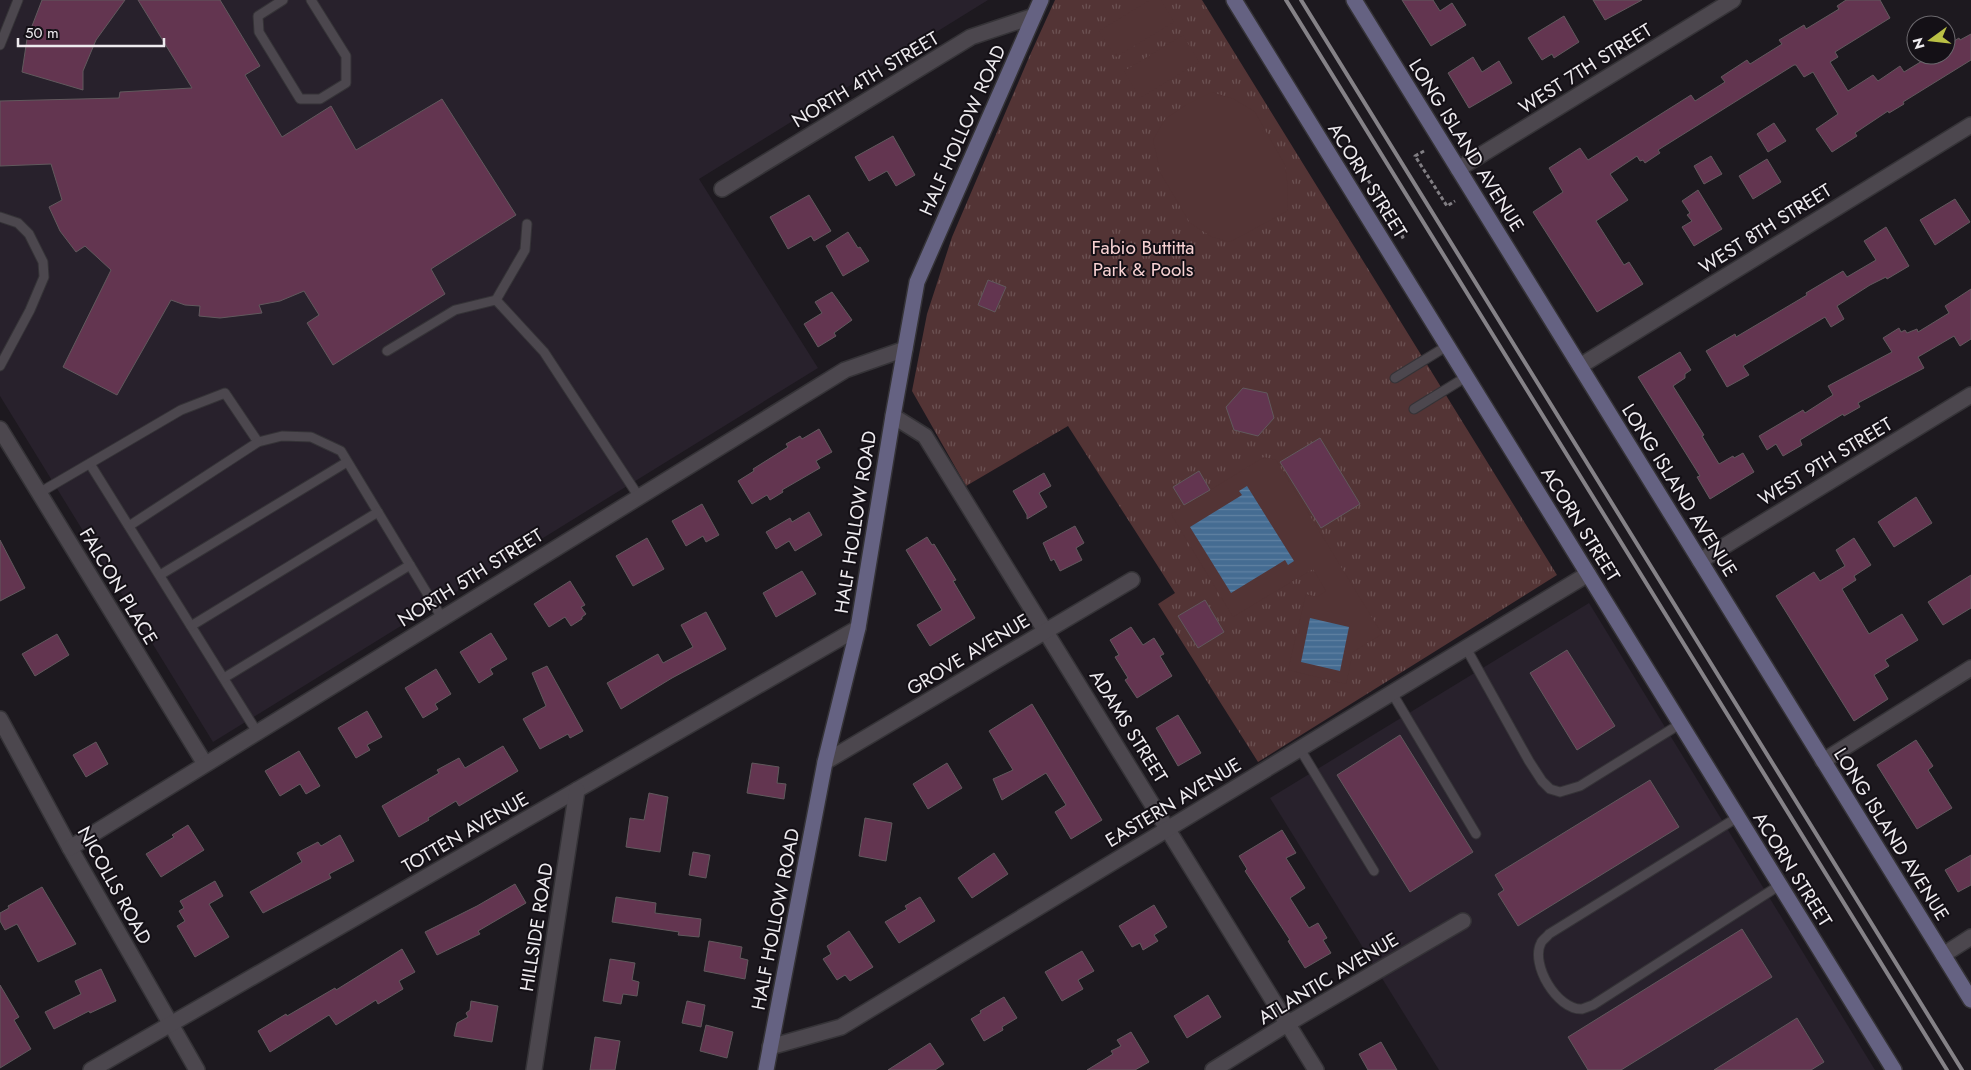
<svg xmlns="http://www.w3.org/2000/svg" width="1971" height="1070" font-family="Jost,sans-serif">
  <defs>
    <pattern id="park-tufts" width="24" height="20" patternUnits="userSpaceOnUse" patternTransform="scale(1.25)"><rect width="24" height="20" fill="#533435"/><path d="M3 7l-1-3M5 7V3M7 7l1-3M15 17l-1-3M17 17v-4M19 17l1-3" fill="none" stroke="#6c5253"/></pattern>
    <pattern id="water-rules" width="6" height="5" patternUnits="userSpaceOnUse" patternTransform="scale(1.25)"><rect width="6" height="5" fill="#456c92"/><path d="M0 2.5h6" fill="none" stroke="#6081a2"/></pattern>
  </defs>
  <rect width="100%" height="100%" fill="#1d191f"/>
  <g fill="#28212c">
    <path d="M0 0H988L699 179 818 368 213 742 0 396Z"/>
    <path d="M1589 603 1875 1070H1439L1270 798Z"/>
  </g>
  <path fill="url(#park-tufts)" d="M1055 0H1202L1557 575 1258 762 1158 604 1175 593 1068 426 966 486 912 391 927 314 952 237 1030 55Z"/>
  <g fill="#533435">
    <path d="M1150 0H1161L1174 22 1116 57 1099 31Z"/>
    <path d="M1183 35 1199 62 1140 98 1124 71Z"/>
    <path d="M1212 92 1234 99 1255 112 1285 165 1288 188 1287 211 1230 242 1212 237 1190 223 1161 174 1153 140 1165 119 1186 105Z"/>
    <path d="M1264 457 1276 460 1382 634 1353 652 1346 684 1288 670 1306 594 1317 597 1326 591 1313 569 1233 617 1171 514Z"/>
  </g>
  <g fill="url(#water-rules)">
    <path d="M1247 486 1294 561 1288 565 1285 560 1231 593 1190 527 1242 495 1239 491Z"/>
    <path d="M1310 618 1349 627 1340 671 1301 662Z"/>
  </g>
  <g fill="#633550" stroke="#61595d">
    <path d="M42 0H125L96 40 83 71V90L22 72 27 39Z"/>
    <path d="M138 0H220L260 66 245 75 282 137 331 106 356 150 442 99 516 215 431 269 445 294 333 365 307 323 319 315 304 291 280 301 259 305 262 313 220 318 199 316 200 306 185 305 171 300 117 395 63 367 111 270 85 246 76 252 60 231 49 207 62 200 51 164 0 166V101L119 98 120 92 192 88Z"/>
    <path d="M1402 0H1433L1440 11 1452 3 1466 25 1431 46Z"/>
    <path d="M1593 0H1642L1605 20Z"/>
    <path d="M1846 0H1880L1890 18 1835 52 1838 57 1830 62 1848 91 1873 75 1878 81 1900 66 1904 72 1932 55H1946V46L1959 38 1960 40 1971 34V60L1903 102 1904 104 1889 113 1888 111 1855 133 1857 136 1832 152 1816 129 1838 114 1813 72 1804 77 1796 65H1794L1658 150 1660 153 1645 163 1643 160 1640 161 1637 156 1610 174 1628 200 1596 221 1624 265 1629 262 1643 284 1597 312 1533 212 1563 192 1549 168 1580 148 1588 160 1691 95 1695 101 1725 82 1721 77 1747 60 1750 64 1782 44 1779 40 1804 25 1806 29 1839 9 1837 6Z"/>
    <path d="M1564 16 1579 42 1554 58 1552 54 1542 60 1528 38Z"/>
    <path d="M1473 57 1482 72 1499 61 1512 83 1469 108 1448 73Z"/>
    <path d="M1774 123 1786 141 1768 152 1757 134Z"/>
    <path d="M893 136 915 175 896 186 887 171 869 181 855 157Z"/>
    <path d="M1711 156 1722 174 1704 184 1694 166Z"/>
    <path d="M1767 159 1781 182 1753 199 1739 176Z"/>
    <path d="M1698 190 1722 229 1694 246 1682 227 1692 221 1687 215 1690 213 1682 201Z"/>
    <path d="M809 195 831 231 814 241 811 236 788 249 770 217Z"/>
    <path d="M1955 199 1970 222 1935 245 1920 220Z"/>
    <path d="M1886 227 1909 266 1887 279 1886 277 1870 285 1837 306 1844 319 1831 327 1825 317 1743 366 1749 375 1727 387 1706 351 1735 334 1736 337 1807 295 1806 293 1843 271 1847 277 1876 260 1864 241Z"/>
    <path d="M848 232 858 248 860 247 869 261 843 276 826 246Z"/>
    <path d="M988 280 1006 287 995 312 978 305Z"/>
    <path d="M1971 289V339L1960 346 1954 336 1918 357 1924 368 1858 403 1860 407 1844 416 1843 414 1800 440 1802 445 1783 456 1776 444 1767 450 1759 436 1803 410 1805 413 1833 395 1828 386 1892 352 1883 338 1899 328 1901 332 1905 330 1907 333 1917 329 1918 332 1949 313 1945 306Z"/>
    <path d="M832 292 852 320 834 333 836 336 818 347 804 324 822 313 815 302Z"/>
    <path d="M1680 352 1691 370 1685 374V378L1673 386 1704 435 1702 436 1719 464 1733 456 1734 458 1743 453 1754 472 1710 499 1697 477 1700 476 1638 377Z"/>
    <path d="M1243 388 1267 393 1274 418 1258 436 1234 430 1226 407Z"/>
    <path d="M819 429 832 452 816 461 820 468 782 490 783 492 770 500 767 495 752 504 738 481 754 471 753 469 788 447 786 444 800 436 802 439Z"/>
    <path d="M1320 438 1360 504 1321 528 1280 462Z"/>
    <path d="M1199 471 1210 490 1184 505 1173 487Z"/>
    <path d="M1044 473 1051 486 1039 493 1047 507 1027 519V515L1013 491Z"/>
    <path d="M1916 497 1932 523 1894 547 1878 522Z"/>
    <path d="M702 504 719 535 706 542 703 536 686 546 672 521Z"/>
    <path d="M809 512 822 535 795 551 789 541 776 549 766 532 790 518 792 522Z"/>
    <path d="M1075 526 1084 543 1076 548 1082 560 1060 571 1054 559 1051 561 1043 543Z"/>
    <path d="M927 537 932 545 934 544 956 580 953 581 975 618 930 646 917 625 942 610 906 550Z"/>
    <path d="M647 538 664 569 633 586 616 556Z"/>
    <path d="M1854 538 1871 565 1854 576 1856 580 1842 589 1869 634 1902 614 1918 640 1885 660 1889 666 1874 675 1888 699 1854 721 1776 596 1814 572 1820 581 1845 566 1836 550Z"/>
    <path d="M0 540 25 588 0 601Z"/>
    <path d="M802 571 816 594 776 617 763 593Z"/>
    <path d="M1971 575V608L1943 625 1928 602Z"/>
    <path d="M570 581 585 605 581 607 586 614 582 617V619L571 626 565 617 549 627 534 604Z"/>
    <path d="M1205 600 1224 632 1198 648 1178 616Z"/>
    <path d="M706 612 726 649 672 678 621 709 607 683 658 654 663 663 693 647 681 625Z"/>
    <path d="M1131 627 1143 645 1154 638 1164 654 1160 656 1172 676 1137 698 1125 680 1128 678 1115 657 1119 655 1110 640Z"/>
    <path d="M491 633 507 659 490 669 493 674 479 683 460 652Z"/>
    <path d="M57 634 69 655 35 676 22 654Z"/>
    <path d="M1567 650 1615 726 1577 750 1530 673Z"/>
    <path d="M547 666 583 731 570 738 568 734 540 749 523 719 546 706 532 673Z"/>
    <path d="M436 669 451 694 435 704 438 709 423 718 405 688Z"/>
    <path d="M1032 704 1102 820 1071 839 1055 812 1066 805 1046 773 1002 800 993 779 1013 770 989 731Z"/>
    <path d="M367 711 382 737 367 745 370 750 356 758 338 728Z"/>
    <path d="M1178 715 1201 753 1178 766 1156 728Z"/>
    <path d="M1400 735 1473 852 1410 892 1337 775Z"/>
    <path d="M1916 740 1933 766 1928 770 1952 808 1917 829 1877 765Z"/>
    <path d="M96 742 108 764 86 777 73 755Z"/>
    <path d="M503 746 518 771 459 806 456 801 428 818 429 820 399 837 382 806 439 773 437 770 459 758 465 768Z"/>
    <path d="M299 751 320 786 306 794 300 784 280 796 265 771Z"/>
    <path d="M752 763 779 767 777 783 786 784 784 799 747 793Z"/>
    <path d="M947 763 962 788 928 809 913 784Z"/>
    <path d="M1650 780 1679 827 1518 926 1498 894 1504 890 1495 875Z"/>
    <path d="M649 793 668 797 660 852 626 847 630 818 644 820Z"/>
    <path d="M865 818 892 823 886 861 859 856Z"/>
    <path d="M188 825 204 850 161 877 146 854 174 837 172 835Z"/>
    <path d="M1282 830 1296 853 1286 858 1305 888 1290 898 1309 928 1318 923 1327 938 1323 940 1331 953 1305 968 1288 941 1290 940 1245 871 1247 869 1239 856Z"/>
    <path d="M340 835 354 861 329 874 331 878 263 913 250 892 302 862 297 853 318 842 321 846Z"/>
    <path d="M693 852 710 855 706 878 689 875Z"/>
    <path d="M994 853 1008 874 972 898 958 878Z"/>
    <path d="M1971 855V885L1958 892 1945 870Z"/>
    <path d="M215 881 223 896 209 904 229 937 195 957 177 926 185 921 179 911 184 908 180 901Z"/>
    <path d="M515 884 526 903 478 931 480 934 437 955 425 932 477 906Z"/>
    <path d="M42 887 76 944 38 962 17 924 5 930 0 921V913L9 908 8 906Z"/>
    <path d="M616 897 656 903 655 913 701 919 699 937 678 935 679 932 612 922Z"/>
    <path d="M920 897 935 921 899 943 885 922 907 909 905 906Z"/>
    <path d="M1154 905 1167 927 1154 935 1158 941 1143 950 1140 943 1132 947 1119 926Z"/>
    <path d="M1742 929 1772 977 1621 1070H1588L1568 1037Z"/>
    <path d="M849 931 873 967 850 981 845 975 837 980 823 959 831 954 827 946Z"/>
    <path d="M709 941 742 947 740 958 748 960 745 979 704 971Z"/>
    <path d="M402 949 415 972 399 981 403 989 378 1004 376 1000 336 1025 329 1015 270 1052 258 1031 286 1014 287 1016 335 988 336 990Z"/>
    <path d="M1082 951 1094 971 1078 980 1083 989 1062 1001 1045 972Z"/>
    <path d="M610 959 635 963 632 980 639 982 637 996 623 994 621 1004 603 1001Z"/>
    <path d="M101 969 116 1001 90 1013 89 1011 54 1029 45 1012 81 994 75 981Z"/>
    <path d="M0 985 19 1017 14 1020 31 1049 0 1068Z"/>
    <path d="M1208 995 1221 1017 1187 1038 1174 1016Z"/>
    <path d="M1004 997 1017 1018 1002 1027 1003 1030 984 1041 971 1019 981 1013 980 1011Z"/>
    <path d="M471 1001 498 1006 492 1042 454 1036 457 1023 468 1017 466 1013 470 1010Z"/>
    <path d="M687 1001 705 1005 701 1027 682 1023Z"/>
    <path d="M1797 1018 1824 1062 1811 1070H1714Z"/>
    <path d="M706 1025 733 1032 727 1058 700 1051Z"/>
    <path d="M1131 1032 1149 1062 1135 1070H1087L1113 1054 1111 1051 1121 1046 1117 1040Z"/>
    <path d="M595 1037 620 1041 615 1070H590Z"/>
    <path d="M1381 1042 1397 1070H1368L1359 1054Z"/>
    <path d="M930 1043 944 1064 935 1070H888Z"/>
  </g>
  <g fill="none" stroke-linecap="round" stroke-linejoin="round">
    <g stroke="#353337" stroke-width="11">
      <g id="lane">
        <path d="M283 0 258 16 259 32 300 99H320L346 83V56L311 0"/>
        <path d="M0 45 18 0"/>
        <path d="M0 217 18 223 29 234 43 262 44 277 30 310 0 366"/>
        <path d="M496 300 525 250 527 224"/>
        <path d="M387 351 455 310 496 300 544 352 639 497"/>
        <path d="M1395 378 1447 346"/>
        <path d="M1414 409 1466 377"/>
        <path d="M90 464 257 732"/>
        <path d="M39 493 181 410 225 393 258 442 282 436 311 437 341 451 442 618"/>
        <path d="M129 526 258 442"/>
        <path d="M160 575 347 462"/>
        <path d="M191 626 378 512"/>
        <path d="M1466 648 1529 761 1542 781 1550 789 1560 792 1580 786 1680 724"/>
        <path d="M224 678 410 565"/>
        <path d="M1392 693 1476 834"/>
        <path d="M1300 749 1374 871"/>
        <path d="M1738 817 1549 934C1547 937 1542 940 1541 943 1530 964 1557 1010 1582 1009 1585 1008 1590 1006 1593 1005L1780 885"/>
      </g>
    </g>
    <g stroke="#353337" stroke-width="18">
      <g id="street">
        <path d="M1458 169 1733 0"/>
        <path d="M722 189 971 37 1034 16"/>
        <path d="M1580 366 1971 125"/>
        <path d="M893 416 925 436 1316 1070"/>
        <path d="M0 429 205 764"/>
        <path d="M1700 561 1971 395"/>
        <path d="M0 719 70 848 197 1070"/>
        <path d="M1823 761 1971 668"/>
        <path d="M825 762 1132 580"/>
        <path d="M70 848 845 370 905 349"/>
        <path d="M1943 955 1971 937"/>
        <path d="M770 1047 841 1027 1588 574"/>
        <path d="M91 1070 858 628"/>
        <path d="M534 1070 577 790"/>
        <path d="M1213 1070 1287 1024 1463 921"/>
      </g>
    </g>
    <g stroke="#353337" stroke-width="18">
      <g id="secondary">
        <path d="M1234 0 1894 1070"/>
        <path d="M1354 0 1971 1000"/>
        <path d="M766 1070 825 762 858 628 893 416 917 282 1041 0"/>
      </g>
    </g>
    <g stroke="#817e83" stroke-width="3" stroke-dasharray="4 2.5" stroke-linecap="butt">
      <path d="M1424 151 1415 156 1447 206 1455 201"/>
      <path d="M1368 180 1403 237 1401 238"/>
    </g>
    <use href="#lane" stroke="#4c474e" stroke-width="9"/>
    <use href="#street" stroke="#4c474e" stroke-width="15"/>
    <use href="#secondary" stroke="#656282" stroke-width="15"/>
    <g stroke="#858287" stroke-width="4">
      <path d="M1286 0 1947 1070"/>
      <path d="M1301 0 1962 1070"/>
    </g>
  </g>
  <g text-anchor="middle" stroke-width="4" stroke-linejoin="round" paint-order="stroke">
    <g font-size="19" fill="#eeebef" stroke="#141016">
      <text transform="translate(1585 68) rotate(-32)" y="7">WEST 7TH STREET</text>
      <text transform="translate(865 79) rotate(-31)" y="7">NORTH 4TH STREET</text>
      <text transform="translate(962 130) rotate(-66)" y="7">HALF HOLLOW ROAD</text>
      <text transform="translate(1467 145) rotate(58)" y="7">LONG ISLAND AVENUE</text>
      <text transform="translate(1368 180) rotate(58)" y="7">ACORN STREET</text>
      <text transform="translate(1765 228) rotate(-32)" y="7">WEST 8TH STREET</text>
      <text transform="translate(1825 461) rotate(-31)" y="7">WEST 9TH STREET</text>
      <text transform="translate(1680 490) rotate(58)" y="7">LONG ISLAND AVENUE</text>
      <text transform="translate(855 522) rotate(-81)" y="7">HALF HOLLOW ROAD</text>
      <text transform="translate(1581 524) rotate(58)" y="7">ACORN STREET</text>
      <text transform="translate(470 577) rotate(-32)" y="7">NORTH 5TH STREET</text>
      <text transform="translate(119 586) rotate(59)" y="7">FALCON PLACE</text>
      <text transform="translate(968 654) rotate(-31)" y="7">GROVE AVENUE</text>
      <text transform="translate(1129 726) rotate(58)" y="7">ADAMS STREET</text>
      <text transform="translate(1173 802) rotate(-31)" y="7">EASTERN AVENUE</text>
      <text transform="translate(465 832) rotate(-30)" y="7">TOTTEN AVENUE</text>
      <text transform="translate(1892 834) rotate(58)" y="7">LONG ISLAND AVENUE</text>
      <text transform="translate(1793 869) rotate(58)" y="7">ACORN STREET</text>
      <text transform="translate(115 885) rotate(61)" y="7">NICOLLS ROAD</text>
      <text transform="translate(775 919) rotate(-79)" y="7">HALF HOLLOW ROAD</text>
      <text transform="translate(536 927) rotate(-81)" y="7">HILLSIDE ROAD</text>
      <text transform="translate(1328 978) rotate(-31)" y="7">ATLANTIC AVENUE</text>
    </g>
    <g font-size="19" fill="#f8d2d3" stroke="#141016">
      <text x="1143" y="254">Fabio Buttitta<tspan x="1143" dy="22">Park &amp; Pools</tspan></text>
    </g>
  </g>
  <g transform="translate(1931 40) rotate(255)"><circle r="24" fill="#141016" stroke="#6b686d"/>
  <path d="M0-4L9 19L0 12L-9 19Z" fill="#bac045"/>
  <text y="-8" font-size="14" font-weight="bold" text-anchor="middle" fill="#eeebef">N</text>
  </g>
  <path d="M18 38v8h146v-8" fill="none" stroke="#eeebef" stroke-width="2.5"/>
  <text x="25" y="38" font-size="15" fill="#eeebef" stroke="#141016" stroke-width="4" paint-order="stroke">50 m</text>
</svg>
